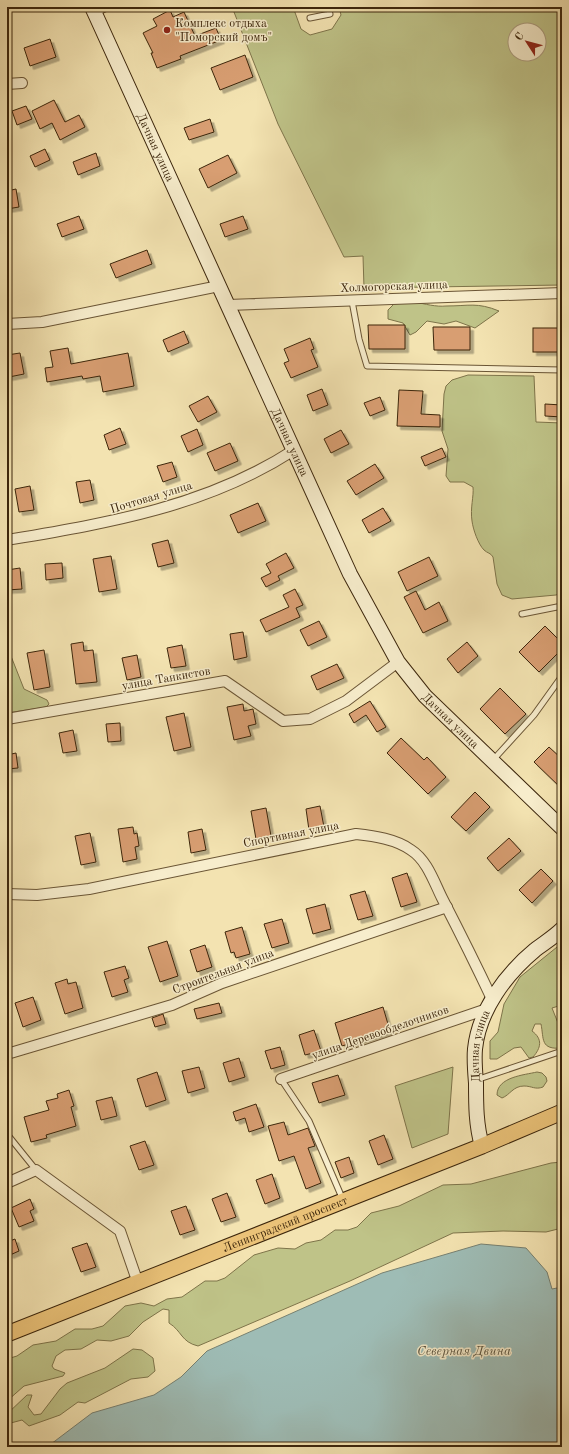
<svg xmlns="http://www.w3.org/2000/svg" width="569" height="1454" font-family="'Old Standard TT',serif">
  <defs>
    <filter id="shadow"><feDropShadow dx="3.5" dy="3.5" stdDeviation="0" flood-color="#0004"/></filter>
  </defs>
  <rect width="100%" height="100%" fill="#f3e3b1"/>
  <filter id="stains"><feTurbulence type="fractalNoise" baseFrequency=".005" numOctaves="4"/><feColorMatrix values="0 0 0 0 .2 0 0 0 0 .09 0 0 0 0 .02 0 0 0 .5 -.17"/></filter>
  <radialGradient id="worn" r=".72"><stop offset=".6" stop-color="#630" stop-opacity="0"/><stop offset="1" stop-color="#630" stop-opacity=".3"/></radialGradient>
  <g fill="#bfc388" stroke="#7e744a" fill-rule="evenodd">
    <path d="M232 7H293L301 29 310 35 332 29 341 15 339 7H562V285L364 288 363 256 344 257 278 124ZM515 30H539V54H515Z"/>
    <path d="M415 302C425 304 436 307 446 306 469 306 477 302 499 311L475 328 456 321 444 324 427 321 416 332 410 335 403 323 388 319V310L394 304Z"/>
    <path d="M468 375 534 376 536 422 562 423V593L556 595 512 599 502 595 497 584 493 557C491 553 487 553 484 550 478 544 473 529 472 521 470 508 474 496 473 487L464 482H450L446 476 448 449 442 431 444 394 446 386 452 380Z"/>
    <path d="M7 646 24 689 47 700 49 704 46 707 7 713Z"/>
    <path d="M562 943V1005L552 1008 562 1033V1048C540 1050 544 1039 541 1024H535L532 1031C543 1039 541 1048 533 1057L529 1058 521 1047 514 1048 497 1059H490V1041L498 1032 504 1004 520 977Z"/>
    <path d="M453 1067 448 1134 412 1148 395 1086Z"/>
    <path d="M537 1072 542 1073 546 1077 547 1081 543 1087C535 1090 532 1086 524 1086 513 1086 510 1095 502 1098L497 1095C497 1077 524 1075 537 1072Z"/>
    <path d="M562 1162V1233L558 1229 546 1232 503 1231 453 1233 350 1281 198 1346C181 1342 182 1331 169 1323V1310L163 1309 143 1322 129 1336 111 1341 97 1340 81 1349 65 1350 56 1356 52 1366 54 1369 65 1373 63 1376 24 1386 7 1401V1359L17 1356 33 1345 56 1341 75 1329H92L103 1326 125 1306 141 1303 154 1306 167 1299 182 1297 205 1281H217L225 1278 254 1255 278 1248 295 1249 306 1243 321 1240 335 1230H348L357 1227 371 1213 399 1206 443 1185 471 1184 551 1163Z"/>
    <path d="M133 1349 142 1350 153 1358 155 1371 148 1377 131 1379 85 1403 78 1402 60 1415 29 1426 22 1420 7 1424V1414L27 1395H32L28 1407 34 1415 41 1414 60 1389 67 1383 105 1368Z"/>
  </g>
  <path fill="#9ebcb5" stroke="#778071" d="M481 1244 526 1248 547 1272 552 1289 562 1287V1447H47L92 1413 154 1395 181 1377 207 1351 382 1273Z"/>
  <g fill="#d89e72" stroke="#3c260c" filter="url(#shadow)">
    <path d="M170 10 173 17 184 12 195 36 216 28 221 40 180 56 181 59 157 68 151 53H153L143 33 157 26 153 19Z"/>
    <path d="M50 39 56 57 30 66 24 48Z"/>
    <path d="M245 55 253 77 220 90 211 68Z"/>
    <path d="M54 100 65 122 79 115 85 127 60 140 52 123 40 129 32 111Z"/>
    <path d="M26 106 32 119 17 125 12 111Z"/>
    <path d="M210 119 214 132 189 140 184 128Z"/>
    <path d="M45 149 50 160 35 167 30 156Z"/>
    <path d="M96 153 100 166 78 175 73 162Z"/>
    <path d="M228 155 237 173 208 188 199 169Z"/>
    <path d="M16 189 19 207 7 209V191Z"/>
    <path d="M79 216 84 229 62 237 57 224Z"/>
    <path d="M243 216 248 229 225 237 220 224Z"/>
    <path d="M147 250 152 264 116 278 110 264Z"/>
    <path d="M368 325H405V349H369Z"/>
    <path d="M433 327H470V350H434Z"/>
    <rect x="533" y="328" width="29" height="24"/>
    <path d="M184 331 189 343 168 352 163 340Z"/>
    <path d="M310 338 314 349 311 350 318 367 291 378 284 363 289 361 284 349Z"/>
    <path d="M68 348 71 364 128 353 134 386 103 392 100 376 83 379 82 376 47 382 45 368 53 367 50 351Z"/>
    <path d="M20 353 24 374 9 377 7 355Z"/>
    <path d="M322 389 328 405 313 411 307 395Z"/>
    <path d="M399 390 423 391 421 414 440 415V427L397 426Z"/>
    <path d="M208 396 217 412 198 422 189 406Z"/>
    <path d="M380 397 385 410 370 416 364 403Z"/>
    <path d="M545 404 562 405V417L545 416Z"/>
    <path d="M120 428 126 444 109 450 104 435Z"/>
    <path d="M197 429 203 445 188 452 181 436Z"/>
    <path d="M341 430 349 444 331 453 324 439Z"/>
    <path d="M230 443 238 461 215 471 207 453Z"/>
    <path d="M442 448 446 457 425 466 421 457Z"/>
    <path d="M172 462 177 477 163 482 157 466Z"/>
    <path d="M375 464 384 478 356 495 347 481Z"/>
    <path d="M90 480 94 500 80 503 76 482Z"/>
    <path d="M30 486 34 510 19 512 15 489Z"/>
    <path d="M258 503 266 521 238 533 230 515Z"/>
    <path d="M383 508 391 521 369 533 362 520Z"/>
    <path d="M168 540 174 563 158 567 152 544Z"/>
    <path d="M286 553 294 568 278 576 280 580 266 587 261 578 271 573 266 564Z"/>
    <path d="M111 556 117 589 99 592 93 559Z"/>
    <path d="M429 557 438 576 407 591 398 572Z"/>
    <path d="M62 563 63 578 46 580 45 564Z"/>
    <path d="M20 568 22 589 7 590V570Z"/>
    <path d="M295 589 303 605 296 608 300 617 266 632 260 620 289 607 283 595Z"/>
    <path d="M416 591 425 610 439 602 448 621 423 633 404 597Z"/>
    <path d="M319 621 327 637 308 646 300 630Z"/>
    <path d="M545 626 562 643V649L539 672 519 652Z"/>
    <path d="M243 632 247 657 234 660 230 634Z"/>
    <path d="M83 642 84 651 93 650 97 682 76 684 71 644Z"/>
    <path d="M467 642 478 656 458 673 447 659Z"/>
    <path d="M182 645 186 666 171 668 167 648Z"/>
    <path d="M44 650 50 687 34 690 27 653Z"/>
    <path d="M137 655 141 677 127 680 122 658Z"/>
    <path d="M337 664 344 678 317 690 311 676Z"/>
    <path d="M500 688 526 714 505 734 480 709Z"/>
    <path d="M370 701 386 727 377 732 366 715 354 723 349 714Z"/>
    <path d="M243 704 244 711 253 709 256 724 248 726 251 736 234 740 227 707Z"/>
    <path d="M184 713 191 747 174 751 166 717Z"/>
    <path d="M120 723 121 741 108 742 106 724Z"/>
    <path d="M73 730 77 751 63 753 59 733Z"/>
    <path d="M401 738 424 760 427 757 446 777 428 794 387 753Z"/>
    <path d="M549 747 562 759V789L534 762Z"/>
    <path d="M16 753 18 768 7 769V755Z"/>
    <path d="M475 792 490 807 466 831 451 817Z"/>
    <path d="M320 806 324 827 309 830 306 809Z"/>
    <path d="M266 808 271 836 256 839 251 811Z"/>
    <path d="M133 827 134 834 137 833 139 846 135 847 137 859 123 862 118 829Z"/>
    <path d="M202 829 206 850 191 853 188 832Z"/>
    <path d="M90 833 96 862 81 865 75 836Z"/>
    <path d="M509 838 521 851 498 871 487 858Z"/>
    <path d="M541 869 553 881 532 903 519 890Z"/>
    <path d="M407 873 417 902 401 907 392 878Z"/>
    <path d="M365 891 373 916 358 920 350 895Z"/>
    <path d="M325 904 331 929 313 934 306 909Z"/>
    <path d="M282 919 289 943 272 948 264 924Z"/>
    <path d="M242 927 250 954 236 958 234 952 231 953 225 932Z"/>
    <path d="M167 941 178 976 160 982 148 947Z"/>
    <path d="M205 945 212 967 197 972 190 950Z"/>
    <path d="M125 966 129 978 124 980 128 992 112 997 104 972Z"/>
    <path d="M67 979 68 984 76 982 83 1008 65 1014 55 983Z"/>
    <path d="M33 997 41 1020 23 1027 15 1003Z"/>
    <path d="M219 1003 222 1013 197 1019 194 1009Z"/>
    <path d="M383 1007 390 1031 342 1046 335 1023Z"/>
    <path d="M163 1014 166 1024 155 1027 152 1018Z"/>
    <path d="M314 1030 321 1051 305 1055 299 1035Z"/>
    <path d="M280 1047 285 1065 271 1069 265 1051Z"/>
    <path d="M239 1058 245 1077 229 1082 223 1063Z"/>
    <path d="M199 1067 205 1088 188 1093 182 1071Z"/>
    <path d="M157 1072 166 1100 146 1107 137 1079Z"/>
    <path d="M338 1075 345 1095 319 1103 312 1083Z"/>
    <path d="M69 1090 74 1106 71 1107 76 1126 46 1135 47 1138 31 1142 24 1117 49 1110 46 1101 58 1098 57 1094Z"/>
    <path d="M112 1097 117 1116 101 1120 96 1101Z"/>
    <path d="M256 1104 264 1127 249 1132 245 1118 236 1121 233 1112Z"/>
    <path d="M284 1122 288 1135 308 1128 315 1146 308 1148 321 1183 306 1189 294 1156 279 1161 268 1126Z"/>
    <path d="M384 1135 393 1159 378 1165 369 1141Z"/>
    <path d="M145 1141 154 1165 139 1170 130 1146Z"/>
    <path d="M349 1157 354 1173 341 1178 335 1162Z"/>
    <path d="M272 1174 280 1198 265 1204 256 1180Z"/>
    <path d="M227 1193 236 1217 221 1222 212 1199Z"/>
    <path d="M30 1199 34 1209 30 1211 34 1221 19 1227 11 1208Z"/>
    <path d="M186 1206 195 1230 180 1235 171 1211Z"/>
    <path d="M15 1239 19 1251 10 1255 7 1242Z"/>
    <path d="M87 1243 96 1267 81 1272 72 1248Z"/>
  </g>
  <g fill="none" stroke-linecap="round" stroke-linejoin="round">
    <g stroke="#6a5535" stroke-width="7">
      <g id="lane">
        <path d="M96 13 109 7"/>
        <path d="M310 18 330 14 328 7"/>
        <path d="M352 301 359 339 367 366 562 370"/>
        <path d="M522 614 562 606"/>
        <path d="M493 760 534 715 562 676"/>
        <path d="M281 1079 309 1121 343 1200"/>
        <path d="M476 1080 562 1051"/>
        <path d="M7 1134 36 1170"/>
      </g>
    </g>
    <g stroke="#6a5535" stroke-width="12">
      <g id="street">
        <path d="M7 84 22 83"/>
        <path d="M228 305 562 293"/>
        <path d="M7 324 42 322 219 286"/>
        <path d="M7 540C108 523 206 507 294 450"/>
        <path d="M7 719 225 681 283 721 310 719 346 701 398 662"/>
        <path d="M7 894 37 895 89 889 356 834C374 836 396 839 411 850 427 860 434 882 442 898 459 931 476 965 492 999"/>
        <path d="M7 1054 172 1005 222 983 447 907"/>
        <path d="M281 1079 487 1009"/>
        <path d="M7 1183 36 1170 120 1231 138 1283"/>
      </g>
    </g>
    <g stroke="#3c260c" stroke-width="16">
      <g id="secondary">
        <path id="s1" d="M92 7 350 574 398 662 425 696 562 828"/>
        <path id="s2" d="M482 1146C476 1125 476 1105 476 1083 475 1071 474 1060 475 1049 479 1010 506 974 535 950 544 943 554 937 562 929"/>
      </g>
    </g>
    <g stroke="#3c260c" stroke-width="17">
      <g id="primary">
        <path id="s3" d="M7 1334 482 1146 562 1112"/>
      </g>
    </g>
    <use href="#lane" stroke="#f7edcc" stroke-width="5"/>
    <use href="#street" stroke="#f7edcc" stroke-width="10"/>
    <use href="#secondary" stroke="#f7edcc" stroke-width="14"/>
    <use href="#primary" stroke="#eac278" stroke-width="15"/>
  </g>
  <circle fill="#8f2418" stroke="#f7edcc" stroke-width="1.5" cx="167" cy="30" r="4"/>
  <g text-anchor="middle" stroke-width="3" stroke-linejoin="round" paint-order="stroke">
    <g font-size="12" fill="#3c260c" stroke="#f7edcc" text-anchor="start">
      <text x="175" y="27">Комплекс отдыха<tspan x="175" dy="14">"Поморский домъ"</tspan></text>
    </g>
    <g font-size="12" fill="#3c260c" stroke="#f7edcc">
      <text dy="4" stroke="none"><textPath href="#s1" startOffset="154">Дачная улица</textPath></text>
      <text transform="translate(394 286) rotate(-2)" y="4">Холмогорская улица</text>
      <text dy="4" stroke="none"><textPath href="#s1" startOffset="478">Дачная улица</textPath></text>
      <text transform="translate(151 497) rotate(-17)" y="4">Почтовая улица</text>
      <text transform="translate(166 678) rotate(-10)" y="4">улица Танкистов</text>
      <text dy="4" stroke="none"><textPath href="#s1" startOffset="802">Дачная улица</textPath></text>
      <text transform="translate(291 834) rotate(-11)" y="4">Спортивная улица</text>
      <text transform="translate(223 971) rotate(-21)" y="4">Строительная улица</text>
      <text transform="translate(380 1032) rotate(-19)" y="4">улица Деревообделочников</text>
      <text dy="4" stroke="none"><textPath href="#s2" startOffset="101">Дачная улица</textPath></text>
      <text dy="4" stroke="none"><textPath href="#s3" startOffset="299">Ленинградский проспект</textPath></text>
    </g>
    <g font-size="13" font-style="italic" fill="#59533f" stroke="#f7edcc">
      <text x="464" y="1355">Северная Двина</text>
    </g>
  </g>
  <rect width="569" height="1454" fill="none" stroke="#f3e3b1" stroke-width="24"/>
  <rect x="8" y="8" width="553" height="1438" fill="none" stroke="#3c260c" stroke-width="2"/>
  <rect x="12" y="12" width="545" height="1430" fill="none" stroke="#3c260c"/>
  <g transform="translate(527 42) rotate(306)"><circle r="19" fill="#f7edcc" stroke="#ac9d7f"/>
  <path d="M0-3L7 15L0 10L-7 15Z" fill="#8f2418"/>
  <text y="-6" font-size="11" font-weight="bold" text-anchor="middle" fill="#3c260c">С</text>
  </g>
  <rect width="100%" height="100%" filter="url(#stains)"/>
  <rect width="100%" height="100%" fill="url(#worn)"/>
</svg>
